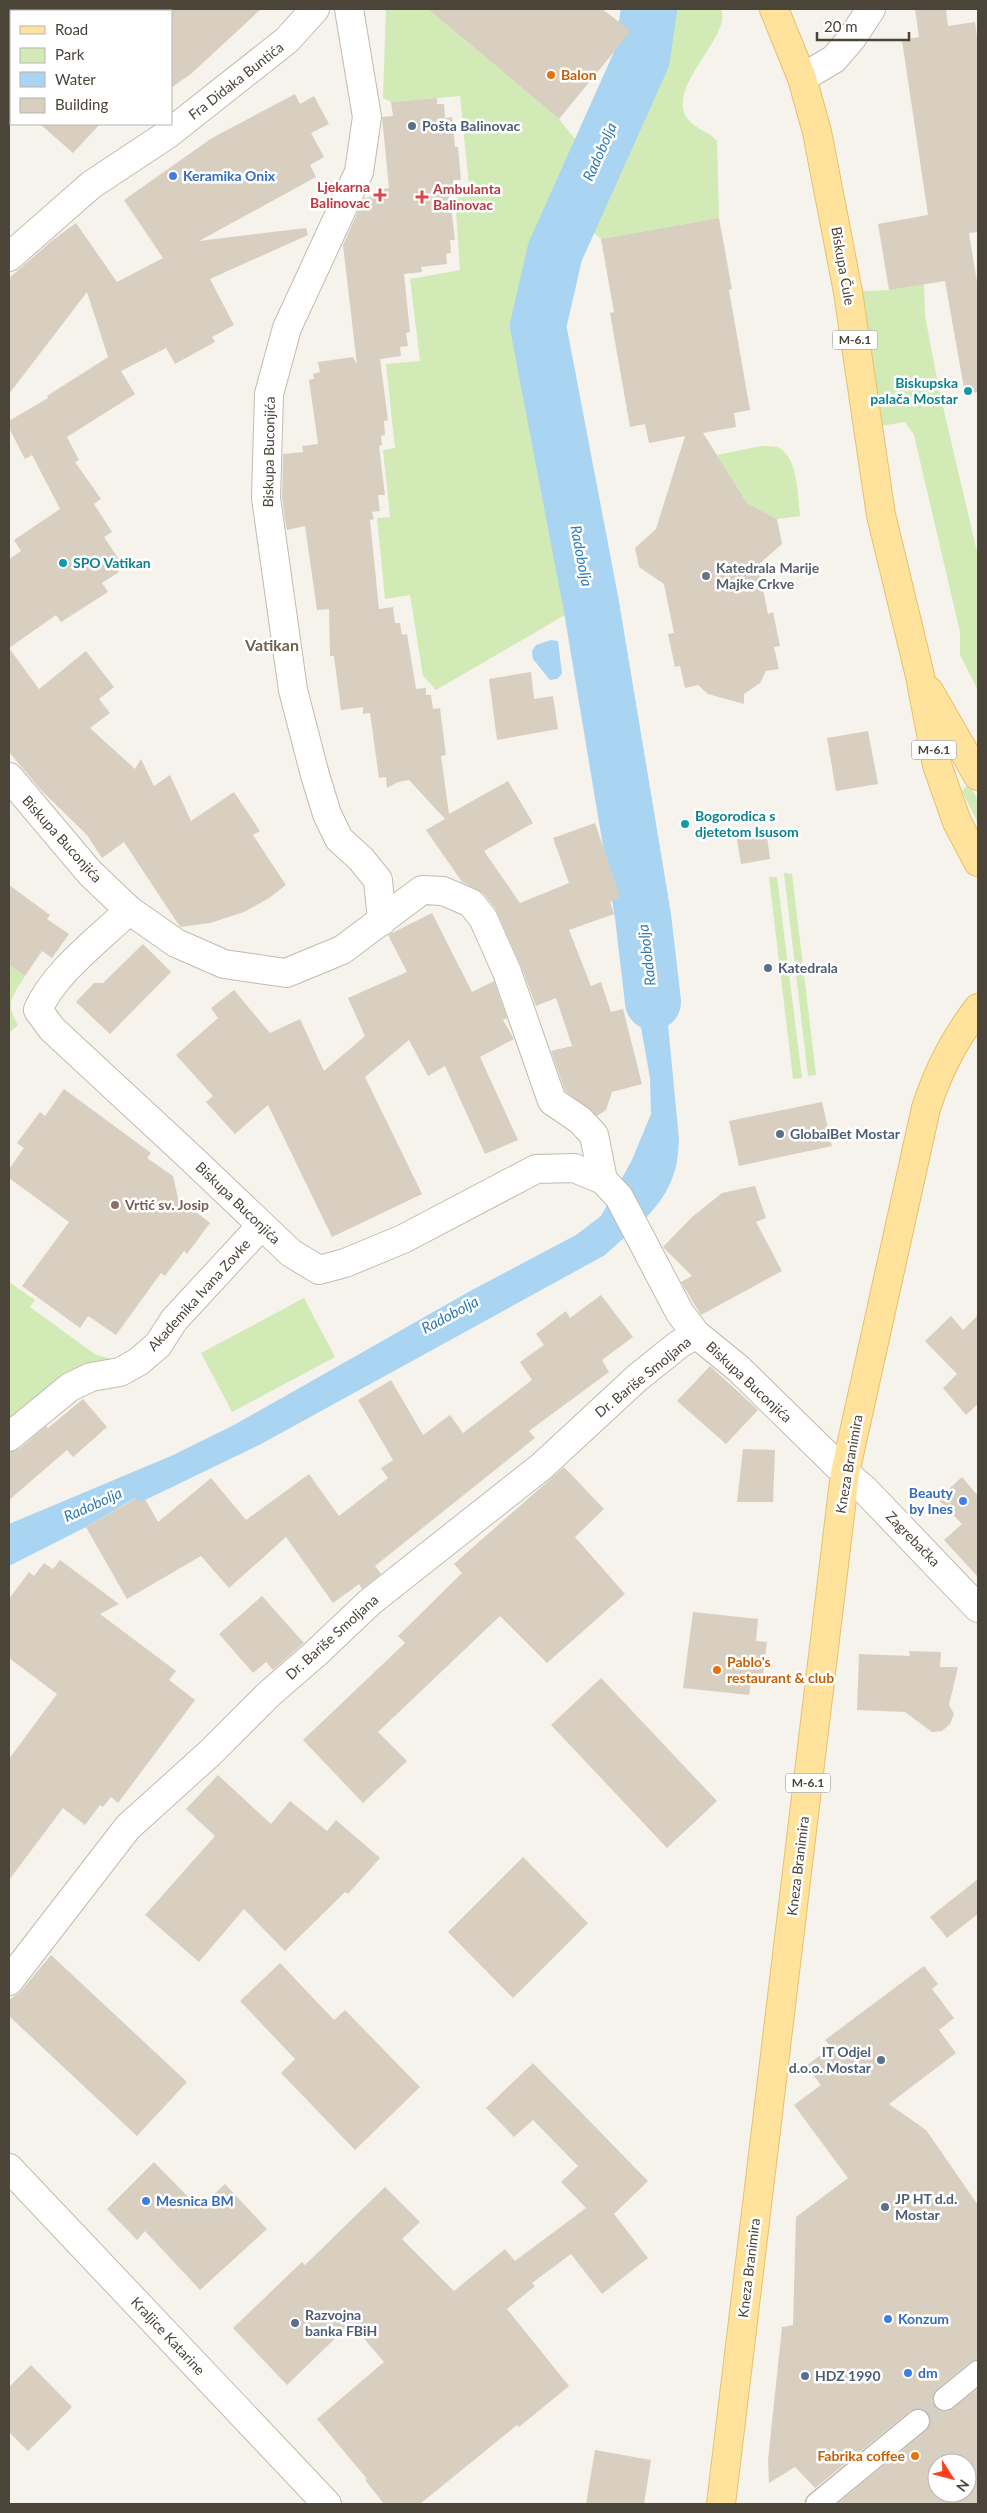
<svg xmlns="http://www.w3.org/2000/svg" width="987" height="2513" font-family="Lato,sans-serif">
  <rect width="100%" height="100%" fill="#f6f3ec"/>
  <g fill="#d2eab5">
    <path d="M386 9H428L559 119 583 149 531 298 527 357 565 615 436 690 423 676 410 595 385 599 377 518 390 517 383 450 395 448 386 364 420 361 410 279 460 270 455 198 470 196 460 96 391 102 383 98Z"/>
    <path d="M668 9H721C733 35 666 86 687 118 694 129 709 131 717 141L719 218 601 239 578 218 649 61Z"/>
    <path d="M924 284 925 316 940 394 978 556V690L960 655V632L914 435 905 422 868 428 848 292 889 290Z"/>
    <path d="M761 446C766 446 773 446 777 447 798 454 798 498 800 516L777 519 747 503 717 455Z"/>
    <path d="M967 785C980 795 978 807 978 823L962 791Z"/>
    <path d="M784 873 792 874 816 1075 808 1076Z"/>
    <path d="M769 877H777L802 1078 793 1079Z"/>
    <path d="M9 965 25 976C13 996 4 1003 18 1025L9 1033Z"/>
    <path d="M9 1282 35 1300 30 1307 96 1355 116 1360 9 1421Z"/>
    <path d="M304 1298 335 1357 232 1412 201 1353Z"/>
  </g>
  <g fill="#a9d4f2">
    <path d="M551 640 558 641 562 674 557 679 550 680 533 659 532 651 536 645Z"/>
    <path d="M658 921 679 1139C678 1150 678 1163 674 1173 663 1209 631 1231 605 1255L261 1444 139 1503 135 1498 86 1527 9 1566V1524L171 1456 234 1425 472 1290 576 1235 601 1216 632 1160 651 1114 650 1078 624 931Z"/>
  </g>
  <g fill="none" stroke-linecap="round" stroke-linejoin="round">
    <path stroke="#a9d4f2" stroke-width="56" d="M649 9 642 58 555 252 538 326 591 604 643 916 653 1002"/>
  </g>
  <g fill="#d8cfc1" fill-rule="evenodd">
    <path d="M171 9H261L192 73 171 88Z"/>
    <path d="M428 9H602L631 31 559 119Z"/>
    <path d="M915 9H946L948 26 975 22 978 43V232L969 233 978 288V392L965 394 945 281 889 290 878 224 928 215 902 40 919 37Z"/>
    <path d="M295 94 300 104 314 96 329 124 311 133 324 157 310 165 316 177 199 241 306 228 308 235 210 279 234 325 212 337 215 342 175 364 166 348 121 371 135 394 67 437 79 460 75 462 101 499 94 504 112 532 104 537 120 561 114 564 119 572 102 583 108 592 61 622 56 615 9 648 39 689 86 651 114 687 99 699 110 713 90 728 135 769 141 759 154 786 170 775 191 821 234 792 260 831 253 835 286 885 269 898 244 912 210 923 180 927 124 842 102 858 87 835 40 789 9 752V559L21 551 14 540 60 509 32 455 25 459 9 428V421L48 398 47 396 108 357 87 292 9 394V278L54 239 76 223 117 282 163 258 124 200 212 138Z"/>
    <path d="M437 98V104H444L445 118 452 117 455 147H458L461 180H453L454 191H449L455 240H450L451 253 446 254 447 264 421 267 422 272 404 274 410 332 406 333 408 346 400 347 401 356 380 359 388 420 384 421 385 435 381 436 382 445 379 446 385 495H378L380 511 372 512 374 519 370 520 379 609 393 607 395 623H400L402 635 407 634 416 689 426 688V695H431L433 709 440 708 446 755 441 756 449 814 508 781 533 823 484 851 520 903 569 883 553 838 595 823 620 897 610 902 614 914 569 930 591 986 601 982 611 1012 623 1009 642 1084 612 1092 606 1110 597 1116 565 1091 551 1051 572 1046 556 998 536 1006 521 966 495 908 483 893 462 882 426 830 445 819 409 780 398 782 387 788 386 777 379 778 370 713 363 714V707L341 710 334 656H330L329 609 317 610 305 526 287 530 285 520 282 497 283 454 303 452 302 446 318 444 309 380 314 379 313 374 320 372 318 362 353 357 357 365 343 245 364 198 378 196 377 190 389 188 382 117 393 116 391 102Z"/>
    <path d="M40 124H100L73 153Z"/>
    <path d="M719 218 732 289 729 290 750 410 734 413 736 427 703 433 747 503 777 519 782 544 758 565 768 614 773 612 780 646 774 647 779 669 766 671 760 683 744 694V704L708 694 698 685 685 688 680 666 675 667 668 634 674 633 664 584 639 567 635 548 656 529 685 436 649 443 645 424 630 427 610 313 614 312 601 239Z"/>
    <path d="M531 672 534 699 553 696 558 729 497 740 489 679Z"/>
    <path d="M868 731 878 784 836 791 827 738Z"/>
    <path d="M766 829 770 859 741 864 736 833Z"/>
    <path d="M9 885 50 915 47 919 69 934 52 958 42 951 25 976 9 965Z"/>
    <path d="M432 913 472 992 494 981 507 1018 503 1020 514 1039 480 1057 518 1140 485 1154 445 1066 428 1076 409 1040 365 1077 422 1194 332 1237 268 1105 235 1134 206 1102 213 1096 176 1055 218 1018 211 1008 234 990 270 1033 300 1019 324 1071 365 1036 348 998 407 972 388 935Z"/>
    <path d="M143 944 171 972 110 1034 76 1002 94 983H103Z"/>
    <path d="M64 1089 151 1153 147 1158 173 1176 178 1198 210 1223 187 1254 184 1251 165 1276 161 1273 116 1335 88 1316 80 1328 22 1286 69 1222 9 1178V1169L24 1148 17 1143 40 1112 45 1116Z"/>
    <path d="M822 1102 832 1146 739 1166 729 1121Z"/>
    <path d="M755 1186 766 1218 756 1222 782 1271 701 1315 681 1282 692 1276 663 1247 692 1217 722 1193Z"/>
    <path d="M601 1295 633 1337 602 1360 609 1372 529 1431 535 1438 375 1566 381 1574 362 1589 359 1584 333 1603 286 1537 229 1588 201 1556 127 1599 86 1527 136 1498 139 1503 145 1499 158 1522 211 1478 246 1520 309 1474 339 1516 388 1478 381 1468 393 1460 358 1400 391 1380 423 1435 450 1415 463 1433 532 1380 520 1362 544 1345 536 1334 566 1311 570 1318Z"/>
    <path d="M978 1315V1404L966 1415 943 1388 957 1374 925 1341 951 1316 963 1330Z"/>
    <path d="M710 1366 758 1410 726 1444 677 1401Z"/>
    <path d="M83 1399 107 1427 73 1457 67 1450 9 1500V1452L19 1449 46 1426 48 1428Z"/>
    <path d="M743 1449 775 1450 773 1502H737Z"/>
    <path d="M564 1467 604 1509 575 1537 625 1594 547 1663 500 1616 378 1732 407 1761 363 1803 303 1740 405 1643 398 1636 462 1573 454 1564Z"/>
    <path d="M962 1477 978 1496V1577L944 1540 962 1524 938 1499Z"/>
    <path d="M60 1560 119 1604 100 1614 176 1671 169 1680 195 1700 118 1803 111 1797 103 1807 100 1805 85 1825 63 1808 9 1880V1759L57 1694 9 1658V1599L29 1572 34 1576 44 1563 53 1569Z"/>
    <path d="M262 1596 304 1643 273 1670 266 1662 253 1673 219 1634Z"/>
    <path d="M693 1612 758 1619 756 1641 767 1642 763 1675 752 1674 749 1695 683 1688Z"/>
    <path d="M909 1651 941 1652 940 1667H958L949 1705 954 1714 950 1724 942 1731 932 1732 905 1712 857 1710 859 1654 910 1656Z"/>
    <path d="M601 1678 717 1801 667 1848 551 1725Z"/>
    <path d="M218 1775 271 1824 290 1801 327 1831 336 1820 380 1858 348 1894 345 1892 285 1951 244 1909 199 1962 145 1915 215 1836 186 1809Z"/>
    <path d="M523 1857 588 1923 513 1998 448 1932Z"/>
    <path d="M978 1879V1914L947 1938 930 1917Z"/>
    <path d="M51 1955 187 2082 137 2136 9 2016V2000L21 1991Z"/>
    <path d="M280 1963 334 2020 345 2010 420 2087 355 2150 281 2073 295 2059 240 2001Z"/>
    <path d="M924 1966 938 1984 932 1989 954 2018 939 2030 956 2053 889 2104 926 2130 978 2205V2359L970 2362 937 2389 932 2401 940 2411 948 2412 978 2389V2504H837L926 2431 931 2419 923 2409 910 2411 815 2488 795 2467 769 2483 768 2460 782 2327 793 2325 796 2217 848 2178 794 2105 821 2085 806 2066 831 2047 825 2040ZM937 2463H967V2493H937Z"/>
    <path d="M533 2063 648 2181 614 2214 648 2258 602 2294 571 2254 532 2283 535 2286 507 2309 569 2386 519 2427 517 2425 420 2504H384L365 2480 367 2479 317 2419 384 2362 351 2323 287 2385 233 2328 302 2262 305 2265 385 2187 420 2222 402 2239 454 2291 505 2249 515 2261 586 2208 561 2182 578 2166 533 2120 514 2137 486 2108Z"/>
    <path d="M154 2162 199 2208 225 2184 267 2229 200 2290 145 2231 137 2240 107 2209Z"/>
    <path d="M31 2365 72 2407 28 2451 9 2432V2387Z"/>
    <path d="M595 2450 651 2460 644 2504H586Z"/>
  </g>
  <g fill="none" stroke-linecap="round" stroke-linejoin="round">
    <path stroke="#d4d0c8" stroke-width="22" stroke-dasharray="22 11" stroke-linecap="butt" d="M918 2421 945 2399"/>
    <g stroke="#c2bbae" stroke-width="25">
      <g id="pedestrian">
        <path d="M945 2399 978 2372"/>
        <path d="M817 2504 918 2421"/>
      </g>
    </g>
    <g stroke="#c2bbae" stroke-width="30">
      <g id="minor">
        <path d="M349 9 367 117 359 172 287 328 269 394 266 498 293 690 315 775 327 814 339 839 361 859 378 880 382 921"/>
        <path d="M802 78 834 59 852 38 871 9"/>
        <path d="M9 257 91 185 168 134 287 40 315 9"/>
        <path d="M9 777 90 873 129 910 176 943 224 964 286 973 342 950 422 890 443 891 471 903 483 918 507 972 552 1101 580 1120 594 1135 603 1180"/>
        <path d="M129 910C100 939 54 972 38 1010L52 1029 190 1157 291 1253 319 1270 345 1263 403 1239 536 1169 574 1168 603 1180 619 1197 680 1313 696 1334 739 1369 845 1473 865 1490 978 1608"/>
        <path d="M9 1437 70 1387 91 1377 120 1372 138 1362 158 1345 174 1320 261 1226"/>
        <path d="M9 1981 128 1827 210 1753 269 1694 314 1655 370 1602 542 1466 637 1378 678 1345 696 1334"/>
        <path d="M9 2168 327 2504"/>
      </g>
    </g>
    <g stroke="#e6c16a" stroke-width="30">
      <g id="primary">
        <path d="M774 9 802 78 817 132 848 292 881 515 920 676 937 765 957 822 978 862"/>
        <path d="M929 691 978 776"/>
        <path d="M721 2504 845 1473 926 1108C939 1069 953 1042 978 1008"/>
      </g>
    </g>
    <use href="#pedestrian" stroke="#fff" stroke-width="22"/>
    <use href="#minor" stroke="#fff" stroke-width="28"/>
    <use href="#primary" stroke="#ffe39c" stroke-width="28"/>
  </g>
  <g fill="#e8710a" stroke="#fff" stroke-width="2">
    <circle cx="551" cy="75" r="5"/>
    <circle cx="717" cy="1670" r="5"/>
    <circle cx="915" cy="2456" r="5"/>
  </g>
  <g fill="#5c6f8a" stroke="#fff" stroke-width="2">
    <circle cx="412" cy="126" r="5"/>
    <circle cx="768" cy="968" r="5"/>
    <circle cx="780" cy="1134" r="5"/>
    <circle cx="881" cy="2060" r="5"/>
    <circle cx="885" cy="2207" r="5"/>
    <circle cx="295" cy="2323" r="5"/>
    <circle cx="805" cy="2376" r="5"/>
  </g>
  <g fill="#3f7fe0" stroke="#fff" stroke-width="2">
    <circle cx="173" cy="176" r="5"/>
    <circle cx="963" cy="1501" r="5"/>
    <circle cx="146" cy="2201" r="5"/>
    <circle cx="888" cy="2319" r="5"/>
    <circle cx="908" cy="2373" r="5"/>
  </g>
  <g fill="#e0444e" stroke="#fff" stroke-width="2">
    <path d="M377.5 187.5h5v5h5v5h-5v5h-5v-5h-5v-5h5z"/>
    <path d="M419.5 189.5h5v5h5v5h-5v5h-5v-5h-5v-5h5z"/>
  </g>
  <g fill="#0f9aa8" stroke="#fff" stroke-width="2">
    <circle cx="968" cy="391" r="5"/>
    <circle cx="63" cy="563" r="5"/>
    <circle cx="685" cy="824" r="5"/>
  </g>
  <circle fill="#6b7280" stroke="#fff" stroke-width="2" cx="706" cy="576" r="5"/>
  <circle fill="#8d6e63" stroke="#fff" stroke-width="2" cx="115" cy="1205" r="5"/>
  <g text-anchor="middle" stroke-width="5" stroke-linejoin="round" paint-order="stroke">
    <g fill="#fff" stroke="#817c74" stroke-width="1">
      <rect x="832.5" y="330.5" width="45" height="19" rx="4"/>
      <rect x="911.5" y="740.5" width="45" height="19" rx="4"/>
      <rect x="785.5" y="1773.5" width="45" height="19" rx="4"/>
    </g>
    <g font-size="12" font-weight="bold" fill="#4b4439">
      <text x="855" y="344">M-6.1</text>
      <text x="934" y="754">M-6.1</text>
      <text x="808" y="1787">M-6.1</text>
    </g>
    <g font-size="14" font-weight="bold" fill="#c56008" stroke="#fff" text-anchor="start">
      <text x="561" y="80">Balon</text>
      <text x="727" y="1667">Pablo's<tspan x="727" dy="16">restaurant &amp; club</tspan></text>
      <text x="905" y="2461" text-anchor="end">Fabrika coffee</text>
    </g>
    <g font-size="14" fill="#4b4439" stroke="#fff">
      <text transform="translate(236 81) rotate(-38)" y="5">Fra Didaka Buntića</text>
      <text transform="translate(843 266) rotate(80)" y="5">Biskupa Čule</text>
      <text transform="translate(269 452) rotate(-89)" y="5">Biskupa Buconjića</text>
      <text transform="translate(62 839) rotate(48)" y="5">Biskupa Buconjića</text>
      <text transform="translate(238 1203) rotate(44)" y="5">Biskupa Buconjića</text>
      <text transform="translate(199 1295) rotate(-48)" y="5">Akademika Ivana Zovke</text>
      <text transform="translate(643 1377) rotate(-39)" y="5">Dr. Bariše Smoljana</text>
      <text transform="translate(749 1382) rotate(43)" y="5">Biskupa Buconjića</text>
      <text transform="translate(849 1464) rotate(-80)" y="5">Kneza Branimira</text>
      <text transform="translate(913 1539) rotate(46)" y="5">Zagrebačka</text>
      <text transform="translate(332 1637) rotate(-42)" y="5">Dr. Bariše Smoljana</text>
      <text transform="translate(798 1866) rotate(-83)" y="5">Kneza Branimira</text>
      <text transform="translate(749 2268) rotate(-83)" y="5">Kneza Branimira</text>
      <text transform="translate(168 2336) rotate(47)" y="5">Kraljice Katarine</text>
    </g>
    <g font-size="14" font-weight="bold" fill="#4e5e75" stroke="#fff" text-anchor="start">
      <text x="422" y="131">Pošta Balinovac</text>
      <text x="778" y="973">Katedrala</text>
      <text x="790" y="1139">GlobalBet Mostar</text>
      <text x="871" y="2057" text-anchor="end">IT Odjel<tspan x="871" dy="16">d.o.o. Mostar</tspan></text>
      <text x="895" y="2204">JP HT d.d.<tspan x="895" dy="16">Mostar</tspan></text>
      <text x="305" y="2320">Razvojna<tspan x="305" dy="16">banka FBiH</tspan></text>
      <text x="815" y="2381">HDZ 1990</text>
    </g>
    <g font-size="14" font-weight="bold" fill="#366cbe" stroke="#fff" text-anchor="start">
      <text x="183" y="181">Keramika Onix</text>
      <text x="953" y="1498" text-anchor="end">Beauty<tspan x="953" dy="16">by Ines</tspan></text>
      <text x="156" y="2206">Mesnica BM</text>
      <text x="898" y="2324">Konzum</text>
      <text x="918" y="2378">dm</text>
    </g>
    <g font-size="14" font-weight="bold" fill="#be3a42" stroke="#fff" text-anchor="end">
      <text x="370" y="192">Ljekarna<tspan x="370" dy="16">Balinovac</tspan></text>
      <text x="433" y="194" text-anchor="start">Ambulanta<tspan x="433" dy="16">Balinovac</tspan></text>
    </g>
    <g font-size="14" font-weight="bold" fill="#0d838f" stroke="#fff" text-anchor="start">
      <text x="958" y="388" text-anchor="end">Biskupska<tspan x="958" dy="16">palača Mostar</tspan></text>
      <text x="73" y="568">SPO Vatikan</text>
      <text x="695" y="821">Bogorodica s<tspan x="695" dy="16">djetetom Isusom</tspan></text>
    </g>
    <g font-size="14" font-weight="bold" fill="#5b616d" stroke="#fff" text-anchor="start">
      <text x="716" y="573">Katedrala Marije<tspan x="716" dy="16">Majke Crkve</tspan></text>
    </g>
    <g font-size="14" font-weight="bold" fill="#785e54" stroke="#fff" text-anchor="start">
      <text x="125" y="1210">Vrtić sv. Josip</text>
    </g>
    <g font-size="15" font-style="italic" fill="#2e7ab2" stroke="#fff">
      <text transform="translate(600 152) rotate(-66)" y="5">Radobolja</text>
      <text transform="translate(581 556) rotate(79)" y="5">Radobolja</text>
      <text transform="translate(647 955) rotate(-97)" y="5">Radobolja</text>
      <text transform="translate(450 1315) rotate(-28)" y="5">Radobolja</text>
      <text transform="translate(93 1505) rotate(-24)" y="5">Radobolja</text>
    </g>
    <g font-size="16" font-weight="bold" fill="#6e6250" stroke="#fff">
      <text x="272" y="651">Vatikan</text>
    </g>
  </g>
  <rect width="987" height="2513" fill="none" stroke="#4b4439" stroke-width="20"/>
  <rect x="10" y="10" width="162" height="115" fill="#ffffff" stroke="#b7b4b0"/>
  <rect x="20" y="26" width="25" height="8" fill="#ffe39c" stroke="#b7b4b0"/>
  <text x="55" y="35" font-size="15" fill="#4b4439">Road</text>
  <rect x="20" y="48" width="25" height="15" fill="#d2eab5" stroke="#b7b4b0"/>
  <text x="55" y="60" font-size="15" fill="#4b4439">Park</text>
  <rect x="20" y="72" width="25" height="15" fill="#a9d4f2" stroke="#b7b4b0"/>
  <text x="55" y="85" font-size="15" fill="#4b4439">Water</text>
  <rect x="20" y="98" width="25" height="15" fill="#d8cfc1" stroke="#b7b4b0"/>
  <text x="55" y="110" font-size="15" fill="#4b4439">Building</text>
  <g transform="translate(952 2478) rotate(126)"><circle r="24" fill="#ffffff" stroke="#b7b4b0"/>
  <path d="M0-4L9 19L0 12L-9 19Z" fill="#fc3f1d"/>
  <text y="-8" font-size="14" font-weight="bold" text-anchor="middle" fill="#4b4439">N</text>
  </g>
  <path d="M817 32v8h92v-8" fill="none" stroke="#4b4439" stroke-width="2.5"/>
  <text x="824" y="32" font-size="15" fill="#4b4439" stroke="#ffffff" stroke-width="4" paint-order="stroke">20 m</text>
</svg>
